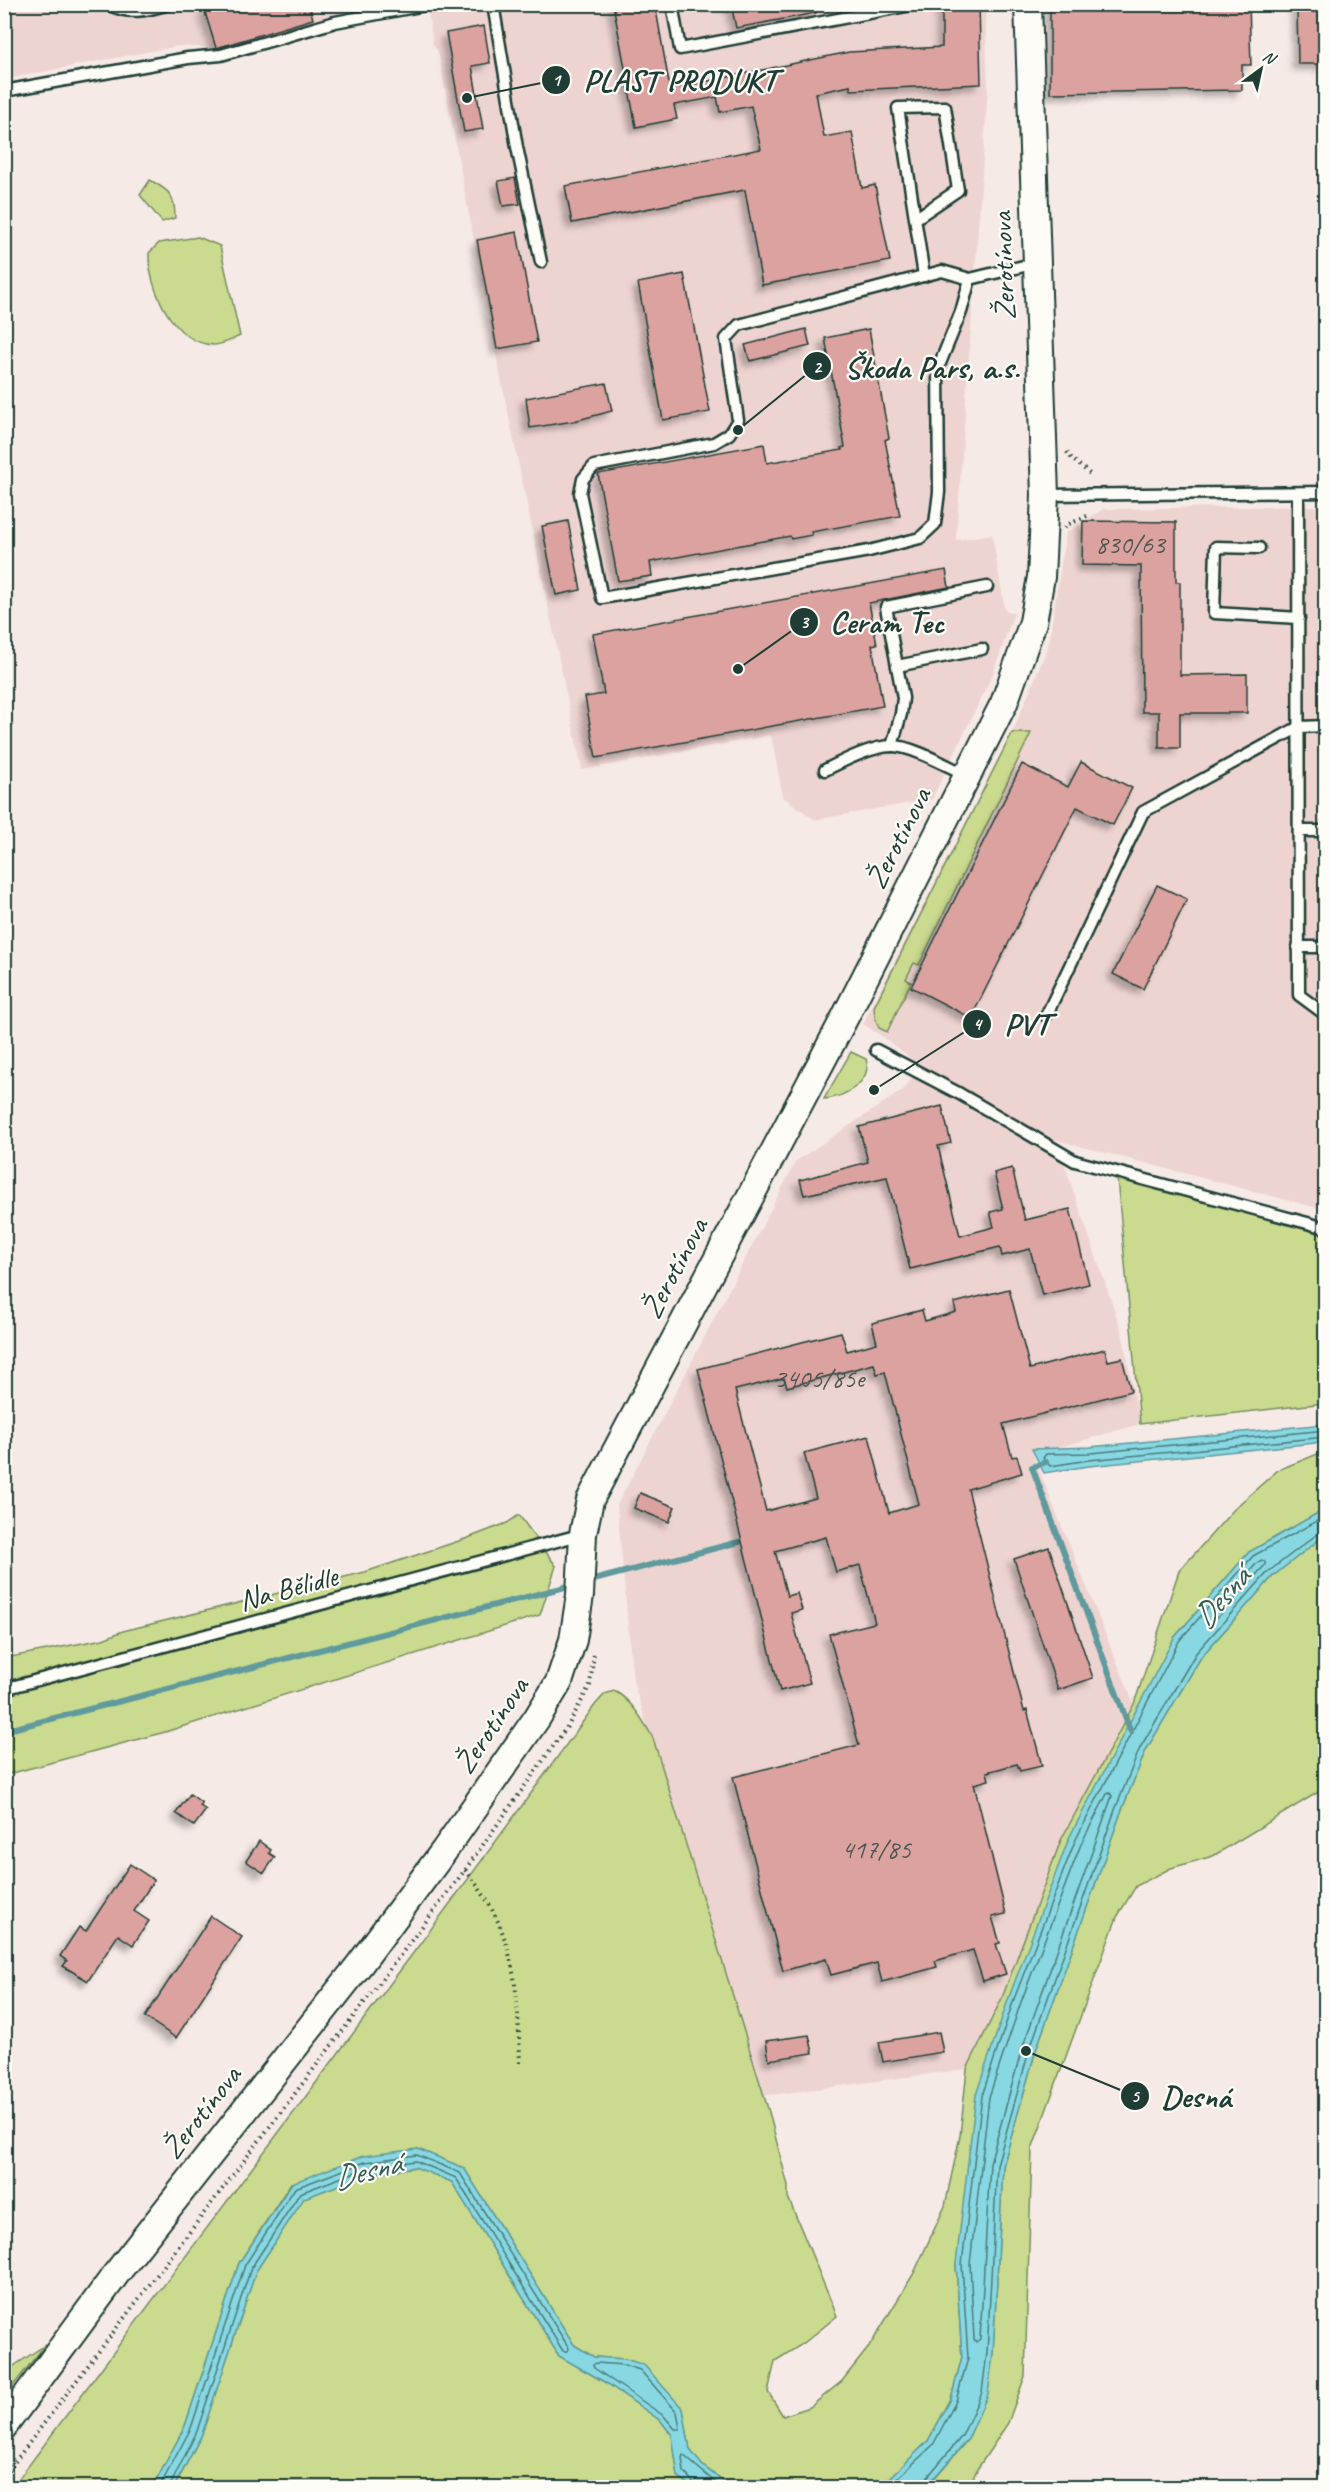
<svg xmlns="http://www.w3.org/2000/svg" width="1330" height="2492" font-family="Caveat,sans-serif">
  <defs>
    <filter id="shadow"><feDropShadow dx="-5.5" dy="5.5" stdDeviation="3" flood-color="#0004"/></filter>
  </defs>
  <rect width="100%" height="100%" fill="#f6eae6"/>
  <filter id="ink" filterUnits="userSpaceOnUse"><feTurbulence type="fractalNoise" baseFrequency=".0167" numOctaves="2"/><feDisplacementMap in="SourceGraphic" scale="12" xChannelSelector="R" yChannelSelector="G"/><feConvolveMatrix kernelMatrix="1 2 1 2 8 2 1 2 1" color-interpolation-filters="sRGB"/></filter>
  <g filter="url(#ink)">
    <g fill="#eed4d1">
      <path d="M5 5H398L216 48 178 46 5 79Z"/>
      <path d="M427 5H985L988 89 956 540 992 534 1005 610 1014 613 993 674 932 799 815 820 783 797 771 735 582 770 490 326 438 51 433 45Z"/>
      <path d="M1325 506V1210L1056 1140 1122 1332 1140 1424 1033 1455 1134 1704 1061 1840 1002 1998 967 2069 764 2096 633 1681 617 1505 796 1161 903 1090 920 1066 886 1039 863 1024 1012 733 1048 647 1066 533 1103 509Z"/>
    </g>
    <g fill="#cada8e" stroke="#748c61" stroke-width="1.5">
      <path d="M150 180C170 191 175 195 175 218L162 222 140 195Z"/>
      <path d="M198 237 220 246 240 336C233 339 222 345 214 345 173 344 148 287 149 253L159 243Z"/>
      <path d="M1012 733H1031L919 965 914 963 906 979 911 982 887 1032 879 1028 875 1017 874 1007Z"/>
      <path d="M851 1052 866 1059C873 1082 843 1098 824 1099Z"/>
      <path d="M1117 1178 1325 1234V1403L1140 1424Z"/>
      <path d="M1325 1451V1509L1249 1552 1174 1638 956 2264 962 2357 951 2399 928 2441 889 2479 876 2488H735L721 2480 702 2465 690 2450 683 2409 625 2359 594 2357 574 2345 464 2168 418 2149 291 2183 239 2263 185 2426 153 2487 12 2488C206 2227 405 1969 595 1705L605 1694 614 1691C631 1699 644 1722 653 1738L769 2112 788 2186V2197L837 2316 804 2343 775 2361 768 2392 783 2416 810 2407 842 2381 869 2347 914 2273 945 2206 960 2136 967 2069 1002 1998 1061 1840 1134 1704 1179 1571 1236 1507 1278 1470Z"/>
      <path d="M519 1515 556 1566 540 1615 165 1732 5 1775V1658L103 1639 123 1631 365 1572 468 1538 507 1523Z"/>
      <path d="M1325 1535V1788L1213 1856 1171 1868 1136 1886 1117 1917 1032 2149 1025 2376 1008 2423 978 2468 968 2487 926 2488 968 2439 987 2394 993 2353 1003 2166 1035 2053 1121 1812 1146 1750 1201 1657 1273 1576Z"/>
      <path d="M416 2167 452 2182 559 2356 608 2384 661 2421 672 2435 678 2476 691 2487 174 2488 202 2434 256 2271 304 2198 368 2174Z"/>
      <path d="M45 2345 5 2396V2372Z"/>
    </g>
    <g fill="#88d8e3" stroke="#5e9a9d" stroke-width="1.5">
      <path d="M1325 1424V1442L1089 1466 1044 1473 1032 1449 1090 1447Z"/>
      <path d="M1325 1509V1535L1273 1576 1201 1657 1146 1750 1121 1812 1035 2053 1003 2166 993 2353 988 2394 968 2439 926 2487H876L889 2479 928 2441 951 2399 962 2357 956 2264 976 2095 1009 1997 1069 1838 1174 1638 1249 1552Z"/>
      <path d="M418 2149 464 2168 574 2345 594 2357 625 2359 644 2365 683 2409 690 2450 702 2465 721 2480 735 2487H691L678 2476 672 2435 661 2421 608 2384 559 2356 452 2182 415 2167 368 2174 304 2198 256 2271 202 2434 174 2487H153L185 2426 239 2263 292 2183 363 2156Z"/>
    </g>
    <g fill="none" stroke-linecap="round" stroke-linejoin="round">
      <g stroke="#497b7a" stroke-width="1.5">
        <path d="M1326 1430 1091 1453 1046 1454 1043 1458 1050 1466 1089 1460 1326 1437"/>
        <path d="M1262 1560 1265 1562V1565L1218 1617H1214L1213 1613 1257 1563Z"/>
        <path d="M1110 1793 1112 1796 1022 2049 990 2163 980 2339 976 2342 974 2339 970 2264 989 2097 1021 2002 1081 1844 1107 1794Z"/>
        <path d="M596 2363 624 2365 640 2370 677 2412 680 2429H675L664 2416 594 2368 593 2365Z"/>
        <path d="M159 2488 191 2428 245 2265 295 2188 365 2162 417 2155 460 2173 569 2348 568 2351H563L456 2178 416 2161 366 2168 300 2193 251 2268 197 2431 169 2488"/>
        <path d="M694 2488 693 2482 684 2472 682 2458 683 2455 722 2488"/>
        <path d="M887 2488 933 2445 956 2401 968 2358 962 2264 982 2096 1014 1999 1075 1841 1179 1641 1253 1556 1326 1516"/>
        <path d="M922 2488 924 2481 962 2436 982 2392 987 2353 997 2165 1029 2051 1115 1810 1140 1748 1196 1653 1268 1572 1320 1532 1326 1530"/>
      </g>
      <g stroke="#5e9a9d" stroke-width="6">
        <path d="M1046 1462 1032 1467 1131 1732"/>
        <path d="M586 1582 739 1542"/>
        <path d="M4 1731 573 1585"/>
      </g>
    </g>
    <g fill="#dca2a0" stroke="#1f3d34" stroke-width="1.5" fill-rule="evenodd" filter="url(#shadow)">
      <path d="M219 4H309L313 19 216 48 204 9Z"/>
      <path d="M613 4H655L670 89 849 52 942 47V4H979L981 84 851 90 850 86 816 93 824 137 852 132 862 188 875 185 890 261 762 285 745 190 572 223 565 186 761 149 751 106 720 112 717 97 674 105 677 119 636 127Z"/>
      <path d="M731 4H815L816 13 736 28Z"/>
      <path d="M1050 4H1249L1251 65H1242V90L1050 93Z"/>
      <path d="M1297 4H1326V64H1298Z"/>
      <path d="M484 26 490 63 472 66 483 129 464 132 446 33Z"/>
      <path d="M515 178 520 204 503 206 498 181Z"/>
      <path d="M517 232 537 342 497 349 477 240Z"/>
      <path d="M684 274 710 412 663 420 638 283Z"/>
      <path d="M806 329 810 346 750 361 745 345Z"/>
      <path d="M869 329 889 438 885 440 900 516 811 532 812 535 791 539 790 536 650 562 652 576 618 581 598 474 764 444 767 463 842 450 841 448 845 447 825 338Z"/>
      <path d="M606 383 612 411 574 421 530 428 526 398Z"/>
      <path d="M568 521 581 590 556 595 542 526Z"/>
      <path d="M1083 521 1176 522V582H1180V675L1247 674V713H1180V748H1159V712H1142L1141 566 1082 565Z"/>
      <path d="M946 570 949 587 869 603 877 644 872 645 883 706 596 758 585 697 604 694 593 634Z"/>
      <path d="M1081 762 1132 788 1113 825 1077 807 971 1018 911 987 1022 764 1068 787Z"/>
      <path d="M1157 885 1187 899 1143 989 1113 974Z"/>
      <path d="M942 1106 951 1143 938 1146 960 1236 994 1227 990 1212 1003 1209 994 1173 1012 1168 1025 1220 1070 1209 1089 1284 1042 1295 1030 1249 1002 1256 1000 1247 910 1269 887 1177 804 1195 800 1180 868 1162 859 1127Z"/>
      <path d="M1009 1289 1030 1369 1105 1349 1108 1361 1122 1358 1131 1391 1003 1424 1012 1457 1017 1456 1022 1473 968 1489 1015 1676 1024 1711 1027 1710 1042 1766 1020 1771 1017 1764 987 1772 989 1780 974 1784 1006 1914 992 1917 1000 1943 996 1944 1006 1974 983 1981 973 1950 935 1961 937 1967 882 1982 877 1963 831 1975 826 1959 783 1971 733 1777 859 1745 829 1634 875 1623 860 1565 836 1572 826 1537 775 1551 787 1596 797 1593 802 1610 791 1613 810 1683 780 1691 698 1369 841 1332 847 1351 877 1343 872 1323 922 1310 925 1321 956 1312 954 1303ZM874 1364 877 1374 885 1372 919 1504 889 1513 869 1436 804 1453 816 1498 766 1511 735 1390 784 1378 787 1387Z"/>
      <path d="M640 1493 675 1507 669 1522 634 1508Z"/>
      <path d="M1049 1547 1093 1678 1058 1690 1014 1559Z"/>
      <path d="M190 1794 202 1803 200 1806 206 1810 194 1826 176 1813Z"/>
      <path d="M259 1841 271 1850 269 1853 275 1857 264 1873 246 1861Z"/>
      <path d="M130 1864 154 1880 134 1911 149 1921 133 1945 118 1935 88 1981 63 1966 67 1961 60 1956 79 1927 86 1931Z"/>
      <path d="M211 1916 242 1937 176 2038 145 2017Z"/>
      <path d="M939 2032 943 2052 883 2062 879 2042Z"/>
      <path d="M809 2035 813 2053 769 2060 766 2041Z"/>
    </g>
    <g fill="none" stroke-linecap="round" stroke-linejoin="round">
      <g stroke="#1f3d34" stroke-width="15">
        <g id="service">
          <path d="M108 4C129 15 146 11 168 4"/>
          <path d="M493 4 517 147 541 262"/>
          <path d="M672 4 680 49 917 4"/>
          <path d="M4 91 188 58 221 55 335 22 431 4"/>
          <path d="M915 219 958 190 945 107 898 108 924 276"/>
          <path d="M970 279 961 312 938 368 939 492 935 524 920 538 869 551 602 598 580 493 583 479 594 466 714 443 729 434 738 420 726 339 739 325 942 271 970 279 1036 263"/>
          <path d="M1298 493 1299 995 1326 1015"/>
          <path d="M1046 495 1326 492"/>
          <path d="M1259 548 1216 547 1214 613 1299 618"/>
          <path d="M897 666 982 649"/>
          <path d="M892 746 901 714 903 698 886 607 987 587"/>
          <path d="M825 770C843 761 872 746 892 746 910 745 949 767 967 775"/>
          <path d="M1299 831H1326"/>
          <path d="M1298 947H1326"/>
          <path d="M1046 1016 1143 812 1299 727 1326 726"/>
          <path d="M876 1050 960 1094 1075 1161 1326 1228"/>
          <path d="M4 1689 583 1534"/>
        </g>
      </g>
      <g stroke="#1f3d34" stroke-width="30">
        <path id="tertiary" d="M4 2426 116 2274 360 1964 444 1851 537 1718 559 1682 573 1640 580 1595 583 1534 590 1500 843 1021 1004 703 1033 622 1041 577 1045 495 1028 4"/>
      </g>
      <g stroke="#1f3d34" stroke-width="4" stroke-dasharray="1.5 4.5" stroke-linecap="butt">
        <path d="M1067 452 1072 459 1090 474"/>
        <path d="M1065 528 1067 525 1087 516"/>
        <path d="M465 1870C516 1930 518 1989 520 2064"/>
        <path d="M4 2476 465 1870 569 1724 590 1685 594 1654"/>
      </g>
      <use href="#service" stroke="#fdfcf7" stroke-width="10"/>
      <use href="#tertiary" stroke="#fdfcf7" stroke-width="26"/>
    </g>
  </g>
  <g text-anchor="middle" stroke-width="4.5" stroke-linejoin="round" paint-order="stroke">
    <g font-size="27" fill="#4e564f">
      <text x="1130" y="553">830/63</text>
      <text x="819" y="1387">3405/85e</text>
      <text x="876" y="1858">417/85</text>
    </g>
    <g font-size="30" fill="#1f3d34" stroke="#fdfcf7">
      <text transform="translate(1003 266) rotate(-92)" y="10">Žerotínova</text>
      <text transform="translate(898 838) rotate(-63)" y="10">Žerotínova</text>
      <text transform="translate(674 1268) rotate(-62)" y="10">Žerotínova</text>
      <text transform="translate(288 1588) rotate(-15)" y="10">Na Bělidle</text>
      <text transform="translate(491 1725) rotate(-56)" y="10">Žerotínova</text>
      <text transform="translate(201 2112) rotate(-52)" y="10">Žerotínova</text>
    </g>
    <g font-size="32" font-style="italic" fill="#345c57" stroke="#fdfcf7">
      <text transform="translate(1221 1597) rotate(-49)" y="11">Desná</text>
      <text transform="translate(367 2170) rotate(-14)" y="11">Desná</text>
    </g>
  </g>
  <path fill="none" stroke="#1f3d34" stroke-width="2" d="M467 98L556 80M738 430L817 366M738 669L804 622M874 1090L977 1024M1026 2051L1135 2096"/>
  <g fill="#1f3d34" stroke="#fdfcf7" stroke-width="2">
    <circle cx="467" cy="98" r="6"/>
    <circle cx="738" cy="430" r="6"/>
    <circle cx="738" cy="669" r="6"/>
    <circle cx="874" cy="1090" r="6"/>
    <circle cx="1026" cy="2051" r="6"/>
    <circle cx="556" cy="80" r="15"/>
    <circle cx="817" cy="366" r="15"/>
    <circle cx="804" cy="622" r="15"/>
    <circle cx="977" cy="1024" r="15"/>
    <circle cx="1135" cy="2096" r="15"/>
  </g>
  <g font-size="18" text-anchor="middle" font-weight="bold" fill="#fff">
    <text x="556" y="86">1</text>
    <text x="817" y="373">2</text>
    <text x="804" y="628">3</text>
    <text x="977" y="1030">4</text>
    <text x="1135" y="2102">5</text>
  </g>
  <g font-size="32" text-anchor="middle" font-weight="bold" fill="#1f3d34" stroke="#fdfcf7" stroke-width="4.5" stroke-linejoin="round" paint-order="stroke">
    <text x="680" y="91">PLAST PRODUKT</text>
    <text x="932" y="378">Škoda Pars, a.s.</text>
    <text x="887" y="633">Ceram Tec</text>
    <text x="1027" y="1035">PVT</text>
    <text x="1196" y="2107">Desná</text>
  </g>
  <rect width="1330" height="2492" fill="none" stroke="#fdfcf7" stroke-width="24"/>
  <rect x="12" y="12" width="1306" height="2468" fill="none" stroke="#1f3d34" stroke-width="2" filter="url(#ink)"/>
  <g transform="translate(1261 69) rotate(33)" stroke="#fdfcf7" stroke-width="4.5" paint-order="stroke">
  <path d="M0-4.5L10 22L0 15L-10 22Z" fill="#1f3d34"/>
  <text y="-9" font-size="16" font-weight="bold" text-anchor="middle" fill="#1f3d34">N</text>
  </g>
</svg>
